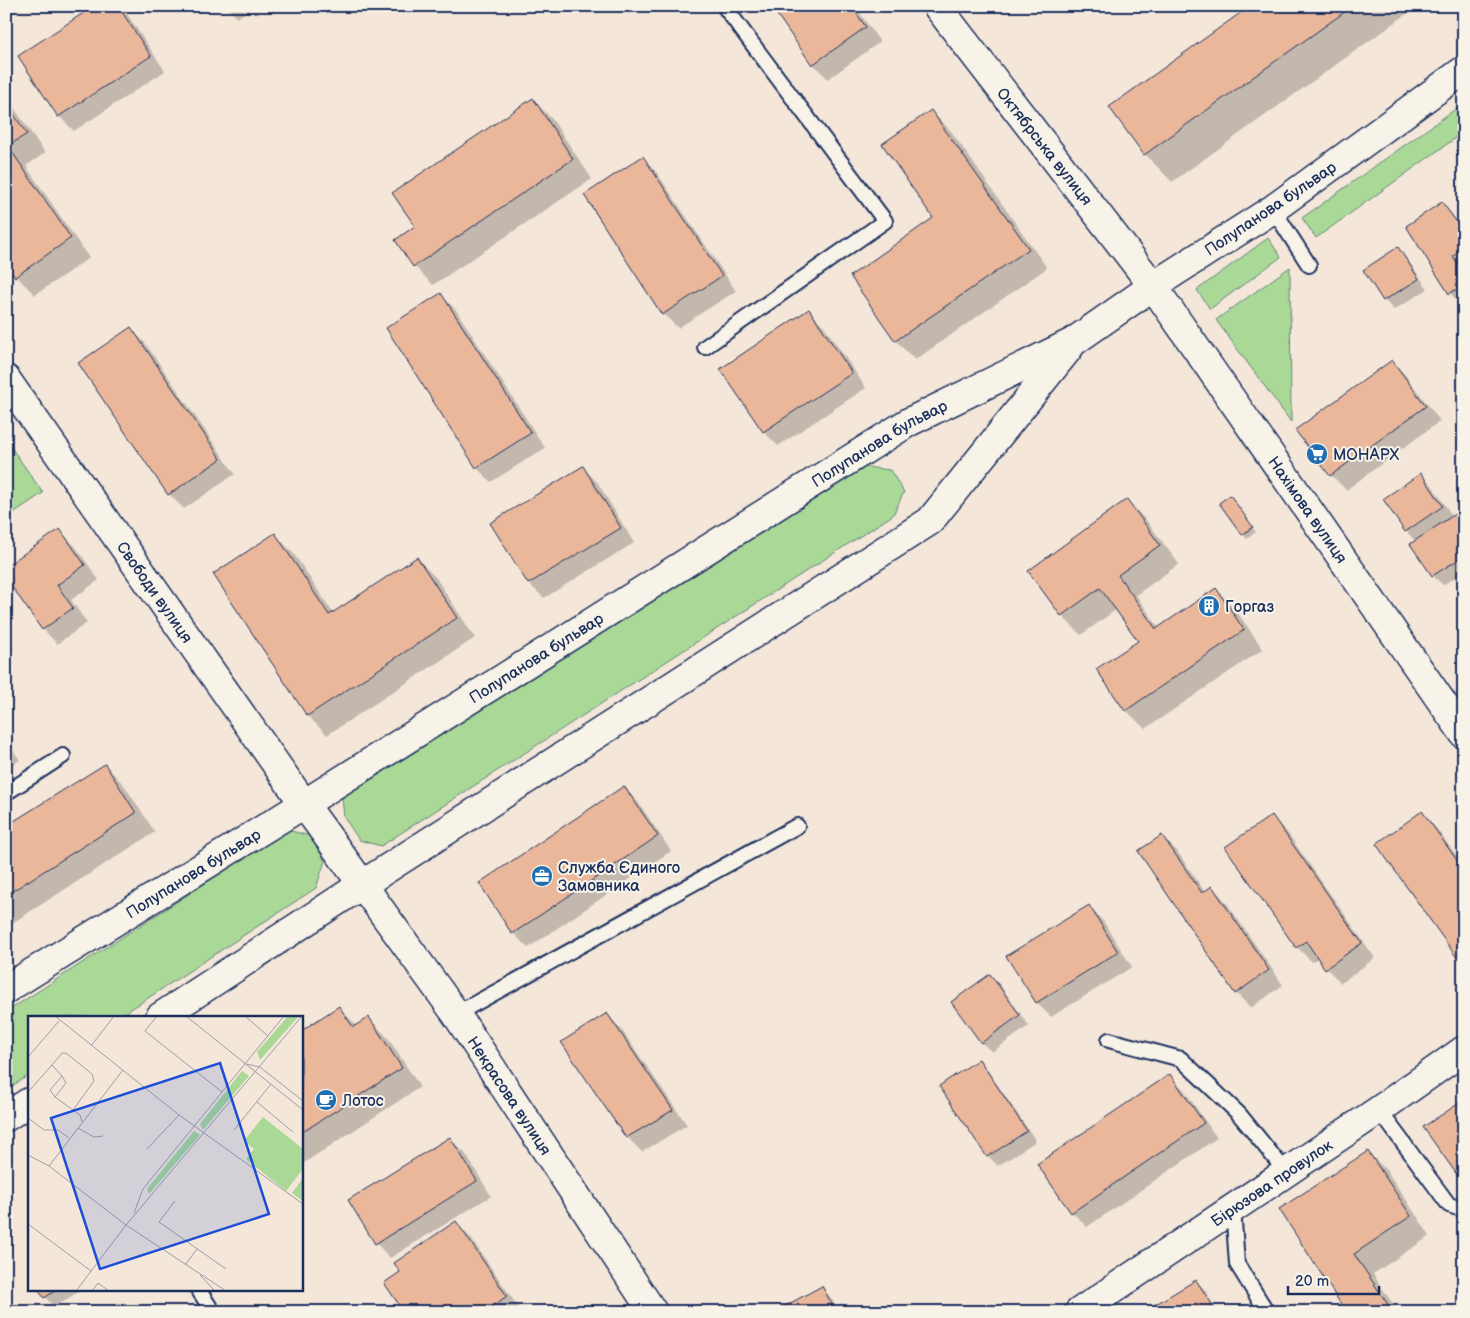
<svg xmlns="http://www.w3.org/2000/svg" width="1470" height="1318" font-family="'Balsamiq Sans',sans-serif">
  <rect width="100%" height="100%" fill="#f4e7d9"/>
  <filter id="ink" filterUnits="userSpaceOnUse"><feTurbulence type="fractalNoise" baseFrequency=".02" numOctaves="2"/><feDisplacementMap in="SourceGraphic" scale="10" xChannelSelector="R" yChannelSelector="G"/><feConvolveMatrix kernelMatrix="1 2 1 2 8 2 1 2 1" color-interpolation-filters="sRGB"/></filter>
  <g filter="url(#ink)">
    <g fill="#a9d897" stroke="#62847a">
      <path d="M1464 103V132L1316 238 1302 218Z"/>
      <path d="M1268 238 1281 257 1210 309 1197 290Z"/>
      <path d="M1290 267 1291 422 1216 320Z"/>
      <path d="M6 440 43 493 6 518Z"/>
      <path d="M866 467 890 470 904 492 893 515 381 846 359 840 344 817 342 798Z"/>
      <path d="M288 830 310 836 325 861 316 888 119 1017H29V1075L6 1090V1012Z"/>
    </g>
    <g fill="#0003">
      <path d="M96 6H120L125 11 165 71 74 131 59 116Z"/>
      <path d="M226 6H255L237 18Z"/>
      <path d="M772 6H855L880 42 828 79 813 64Z"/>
      <path d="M1252 6H1418L1172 182 1145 154Z"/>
      <path d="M6 96 45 153 26 166 89 258 35 295 16 276 6 263Z"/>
      <path d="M533 100 552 119 592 179 433 285 414 266 416 227Z"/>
      <path d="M931 111 951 131 1047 268 915 360 896 341 852 276 935 218Z"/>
      <path d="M643 158 657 173 736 291 678 328 663 314Z"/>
      <path d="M1442 204 1451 213 1464 231V264L1462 266 1464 269V300L1459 303 1450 293Z"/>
      <path d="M1397 249 1407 259 1428 289 1394 310 1384 300Z"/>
      <path d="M441 295 456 310 545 448 491 482 477 468 387 329Z"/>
      <path d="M809 311 824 326 866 388 778 446 764 432 722 369Z"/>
      <path d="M131 329 145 343 235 474 184 509 169 494Z"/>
      <path d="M1392 361 1406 376 1440 421 1346 490 1331 475 1296 431Z"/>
      <path d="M583 468 598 483 634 543 544 598 529 584 492 523Z"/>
      <path d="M1421 474 1431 484 1453 517 1464 509V572L1443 585 1433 576 1412 545 1416 542 1406 531Z"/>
      <path d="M1230 497 1256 532 1247 539 1243 534Z"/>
      <path d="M1127 501 1146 520 1179 564 1136 595 1159 628 1216 590 1235 609 1263 649 1145 729 1126 710 1140 642 1117 609 1081 635 1062 616Z"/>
      <path d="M60 531 75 546 99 580 71 600 87 623 57 644 43 629Z"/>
      <path d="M275 534 294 554 333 613 417 559 436 578 475 638 327 735 308 716 214 574Z"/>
      <path d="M6 741 20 760 6 769Z"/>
      <path d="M105 765 124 785 155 832 6 927V828Z"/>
      <path d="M624 788 638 802 671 851 528 948 513 933Z"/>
      <path d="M1422 813 1436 828 1464 866V963L1378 845Z"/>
      <path d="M1271 817 1286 831 1375 958 1341 983 1326 968 1319 957 1312 962 1297 947 1227 848Z"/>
      <path d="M1162 837 1177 851 1205 892 1212 887 1226 902 1283 985 1251 1008 1236 993Z"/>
      <path d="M1088 906 1103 921 1132 967 1051 1017 1037 1003 1008 956Z"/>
      <path d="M990 975 1000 985 1029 1026 992 1052 982 1043 952 1002Z"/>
      <path d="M339 1008 357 1026 369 1018 388 1038 420 1087 301 1165V1032Z"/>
      <path d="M607 1014 621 1029 687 1125 642 1152 627 1137 562 1043Z"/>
      <path d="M979 1061 988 1071 1036 1141 998 1166 988 1156 941 1086Z"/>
      <path d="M1170 1076 1184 1090 1217 1138 1087 1227 1072 1212 1039 1164Z"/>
      <path d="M450 1139 465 1153 491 1196 390 1258 376 1243Z"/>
      <path d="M1368 1152 1387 1171 1430 1236 1373 1274 1398 1312H1348L1280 1210Z"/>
      <path d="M455 1223 470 1237 521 1311 405 1312 402 1272Z"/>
      <path d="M1196 1281 1206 1291 1219 1312 1205 1291H1202Z"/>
      <path d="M822 1288 831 1298 839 1312H837L829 1298H827Z"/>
      <path d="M39 1289H83L54 1307 45 1297Z"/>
    </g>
    <g fill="#eab79b" stroke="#1b2f5e">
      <path d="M94 6H118L151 56 58 117 18 56Z"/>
      <path d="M771 6H851L866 27 812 65Z"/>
      <path d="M1250 6H1353L1144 155 1109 107Z"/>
      <path d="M533 98 573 159 413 267 395 240 415 226 392 193Z"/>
      <path d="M6 103 27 134 8 146 71 238 15 277 6 265Z"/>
      <path d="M931 110 1029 249 895 341 850 276 933 218 882 144Z"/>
      <path d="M643 156 722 276 662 315 584 195Z"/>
      <path d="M1442 202 1464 232V248L1453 256 1464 273V284L1449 294 1406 226Z"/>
      <path d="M1398 247 1419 279 1383 301 1363 270Z"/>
      <path d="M441 293 531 433 476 468 386 328Z"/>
      <path d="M809 309 852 373 763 432 720 369Z"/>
      <path d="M131 327 221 459 168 495 78 363Z"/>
      <path d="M1392 360 1426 406 1330 476 1295 430Z"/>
      <path d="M583 466 621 528 528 584 490 523Z"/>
      <path d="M1421 473 1443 506 1405 532 1383 499Z"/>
      <path d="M1230 495 1253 527 1242 535 1219 503Z"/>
      <path d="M1127 499 1160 545 1118 575 1156 629 1216 588 1244 630 1125 711 1096 669 1138 641 1100 588 1061 616 1028 571Z"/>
      <path d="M1464 508V556L1432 576 1410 544Z"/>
      <path d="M60 529 85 565 57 585 73 608 42 630 6 578V566Z"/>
      <path d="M275 533 329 615 417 557 457 618 307 716 213 574Z"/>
      <path d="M105 764 136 813 6 895V826Z"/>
      <path d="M624 786 658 836 512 934 479 883Z"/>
      <path d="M1422 811 1464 870V955L1458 959 1376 844Z"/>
      <path d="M1272 815 1362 943 1325 969 1306 941 1296 948 1225 847Z"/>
      <path d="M1162 835 1202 893 1212 886 1269 970 1235 994 1138 851Z"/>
      <path d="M1089 905 1118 952 1036 1003 1006 956Z"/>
      <path d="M990 974 1020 1015 981 1043 951 1002Z"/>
      <path d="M339 1006 353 1027 369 1017 402 1068 301 1133V1031Z"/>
      <path d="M607 1013 673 1110 626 1138 561 1042Z"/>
      <path d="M979 1059 1027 1131 987 1157 939 1086Z"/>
      <path d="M1170 1074 1204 1123 1071 1213 1037 1164Z"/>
      <path d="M1464 1100V1182L1463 1183 1423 1127Z"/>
      <path d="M450 1137 477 1181 375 1244 348 1200Z"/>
      <path d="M1368 1151 1411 1216 1354 1254 1393 1312H1346L1279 1209Z"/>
      <path d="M456 1221 507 1296 484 1312H404L384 1283 400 1272 394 1263Z"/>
      <path d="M1196 1280 1217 1312H1147L1146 1310Z"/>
      <path d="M822 1286 836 1312H774Z"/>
      <path d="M38 1289H58L44 1298Z"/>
    </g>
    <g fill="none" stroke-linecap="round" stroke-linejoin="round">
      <g stroke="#1b2f5e" stroke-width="18">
        <g id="lane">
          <path d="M1273 209 1309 265"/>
          <path d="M705 347 885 221 724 6"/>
          <path d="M6 793 63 756"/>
          <path d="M456 1014 797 826"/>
          <path d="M1109 1040 1181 1059 1239 1114 1286 1172"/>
          <path d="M1379 1110 1449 1205 1464 1210"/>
          <path d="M1233 1208 1237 1264 1267 1312"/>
          <path d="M198 1289 213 1312"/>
        </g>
      </g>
      <g stroke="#1b2f5e" stroke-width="31">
        <g id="street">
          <path id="s1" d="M6 379 304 804 456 1014 653 1312"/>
          <path id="s2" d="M1079 1312 1379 1110 1464 1050"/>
        </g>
      </g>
      <g stroke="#1b2f5e" stroke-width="31">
        <g id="secondary">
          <path id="s3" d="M6 989 304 804 909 422 1073 342 1153 286 937 6"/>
          <path d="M160 1017 363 884 930 521 1069 348"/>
          <path d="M6 1117 29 1102"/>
        </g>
      </g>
      <g stroke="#1b2f5e" stroke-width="31">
        <g id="primary">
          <path id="s4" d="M1464 70 1273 209 1153 286 1464 734"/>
        </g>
      </g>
      <use href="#lane" stroke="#f7f3e8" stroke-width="14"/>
      <use href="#street" stroke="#f7f3e8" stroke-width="28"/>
      <use href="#secondary" stroke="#f7f3e8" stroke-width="28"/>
      <use href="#primary" stroke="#f7f3e8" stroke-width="28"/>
    </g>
  </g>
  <defs>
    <g id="supermarket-disc" transform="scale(1.125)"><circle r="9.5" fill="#1f6fb2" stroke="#f7f3e8"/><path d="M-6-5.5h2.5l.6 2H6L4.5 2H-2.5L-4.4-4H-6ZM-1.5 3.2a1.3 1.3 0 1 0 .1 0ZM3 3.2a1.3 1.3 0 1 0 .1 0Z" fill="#fff"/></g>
    <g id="building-disc" transform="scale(1.125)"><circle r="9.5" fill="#1f6fb2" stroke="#f7f3e8"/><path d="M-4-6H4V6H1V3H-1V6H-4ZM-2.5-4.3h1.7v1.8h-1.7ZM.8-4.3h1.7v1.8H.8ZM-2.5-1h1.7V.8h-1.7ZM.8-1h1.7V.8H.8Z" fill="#fff"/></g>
    <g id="office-disc" transform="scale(1.125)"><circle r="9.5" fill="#1f6fb2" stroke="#f7f3e8"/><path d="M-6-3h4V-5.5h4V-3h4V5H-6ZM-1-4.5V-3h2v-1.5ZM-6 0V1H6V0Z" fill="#fff"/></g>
    <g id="cafe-disc" transform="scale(1.125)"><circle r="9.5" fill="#1f6fb2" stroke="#f7f3e8"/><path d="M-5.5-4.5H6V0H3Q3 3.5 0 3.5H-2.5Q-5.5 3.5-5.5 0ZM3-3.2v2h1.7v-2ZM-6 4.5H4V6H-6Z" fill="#fff"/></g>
  </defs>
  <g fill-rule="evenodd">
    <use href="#supermarket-disc" x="1317" y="454"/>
    <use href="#building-disc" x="1209" y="606"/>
    <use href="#office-disc" x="542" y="876"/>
    <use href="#cafe-disc" x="326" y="1100"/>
  </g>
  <g text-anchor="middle" stroke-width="4" stroke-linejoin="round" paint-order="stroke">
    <g font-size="16" fill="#1b2f5e" stroke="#f7f3e8">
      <text transform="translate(1045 146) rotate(52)" y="6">Октябрська вулиця</text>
      <text transform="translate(1270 208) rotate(-34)" y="6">Полупанова бульвар</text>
      <text dy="6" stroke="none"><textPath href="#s3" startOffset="1030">Полупанова бульвар</textPath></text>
      <text dy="6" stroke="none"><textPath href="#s4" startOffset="651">Нахімова вулиця</textPath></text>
      <text dy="6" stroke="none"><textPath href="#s1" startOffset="260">Свободи вулиця</textPath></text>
      <text dy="6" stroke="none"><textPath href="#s3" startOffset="625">Полупанова бульвар</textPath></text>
      <text dy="6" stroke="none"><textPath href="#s3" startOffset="220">Полупанова бульвар</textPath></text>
      <text dy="6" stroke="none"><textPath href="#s1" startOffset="876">Некрасова вулиця</textPath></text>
      <text dy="6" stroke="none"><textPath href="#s2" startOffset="232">Бірюзова провулок</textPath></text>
    </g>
    <g font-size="16" fill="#1b2f5e" stroke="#f7f3e8" text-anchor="start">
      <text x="1333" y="460">МОНАРХ</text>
      <text x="1225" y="612">Горгаз</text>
      <text x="558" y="873">Служба Єдиного<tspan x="558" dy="18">Замовника</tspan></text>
      <text x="342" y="1106">Лотос</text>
    </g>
  </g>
  <g transform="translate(28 1016)">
    <rect width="275" height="275" fill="#f4e7d9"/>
    <path d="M260 0H271L232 44 229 36ZM214 55 221 60 175 114 172 108ZM235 101 275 133V153L258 175 218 143 226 133 216 125ZM166 115 172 119 121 178 119 173ZM275 162V185L264 177Z" fill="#a9d897"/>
    <path fill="none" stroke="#9d9da8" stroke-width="1" d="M27 0 151 99 275 188M129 0 117 15 194 76M158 0 275 94M217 0 240 20M63 30 86 0M0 41 31 5M218 48 232 51 275 85M24 49 34 37H38L64 58 66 65 45 94M0 76 24 49 34 60M27 81 22 74 34 60 38 67 27 81 52 99 54 106M229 86 265 116M0 102 16 114H30L41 122M50 112 66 121 75 120M206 114 243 68M119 133 151 99M0 139 21 150 98 209 198 275M21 150 95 54M147 185 131 206 198 253M106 197 115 173 256 0M0 208 63 255M98 209 274 0M157 249 169 233M172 259 187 275M48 275 98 209M64 275 70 267 81 275"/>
    <path fill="#1d4ed8" fill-opacity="0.15" stroke="#1d4ed8" stroke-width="2.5" d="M192 47 241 198 72 253 23 102Z"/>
    <rect width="275" height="275" fill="none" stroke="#1b2f5e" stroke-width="2.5"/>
  </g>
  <rect width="1470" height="1318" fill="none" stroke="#f7f3e8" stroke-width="25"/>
  <rect x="12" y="12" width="1445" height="1293" fill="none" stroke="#1b2f5e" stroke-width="2" filter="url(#ink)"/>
  <path d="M1288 1286v8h91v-8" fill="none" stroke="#1b2f5e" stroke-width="2.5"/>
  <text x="1295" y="1286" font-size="15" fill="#1b2f5e" stroke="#f7f3e8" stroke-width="4" paint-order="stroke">20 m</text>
</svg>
